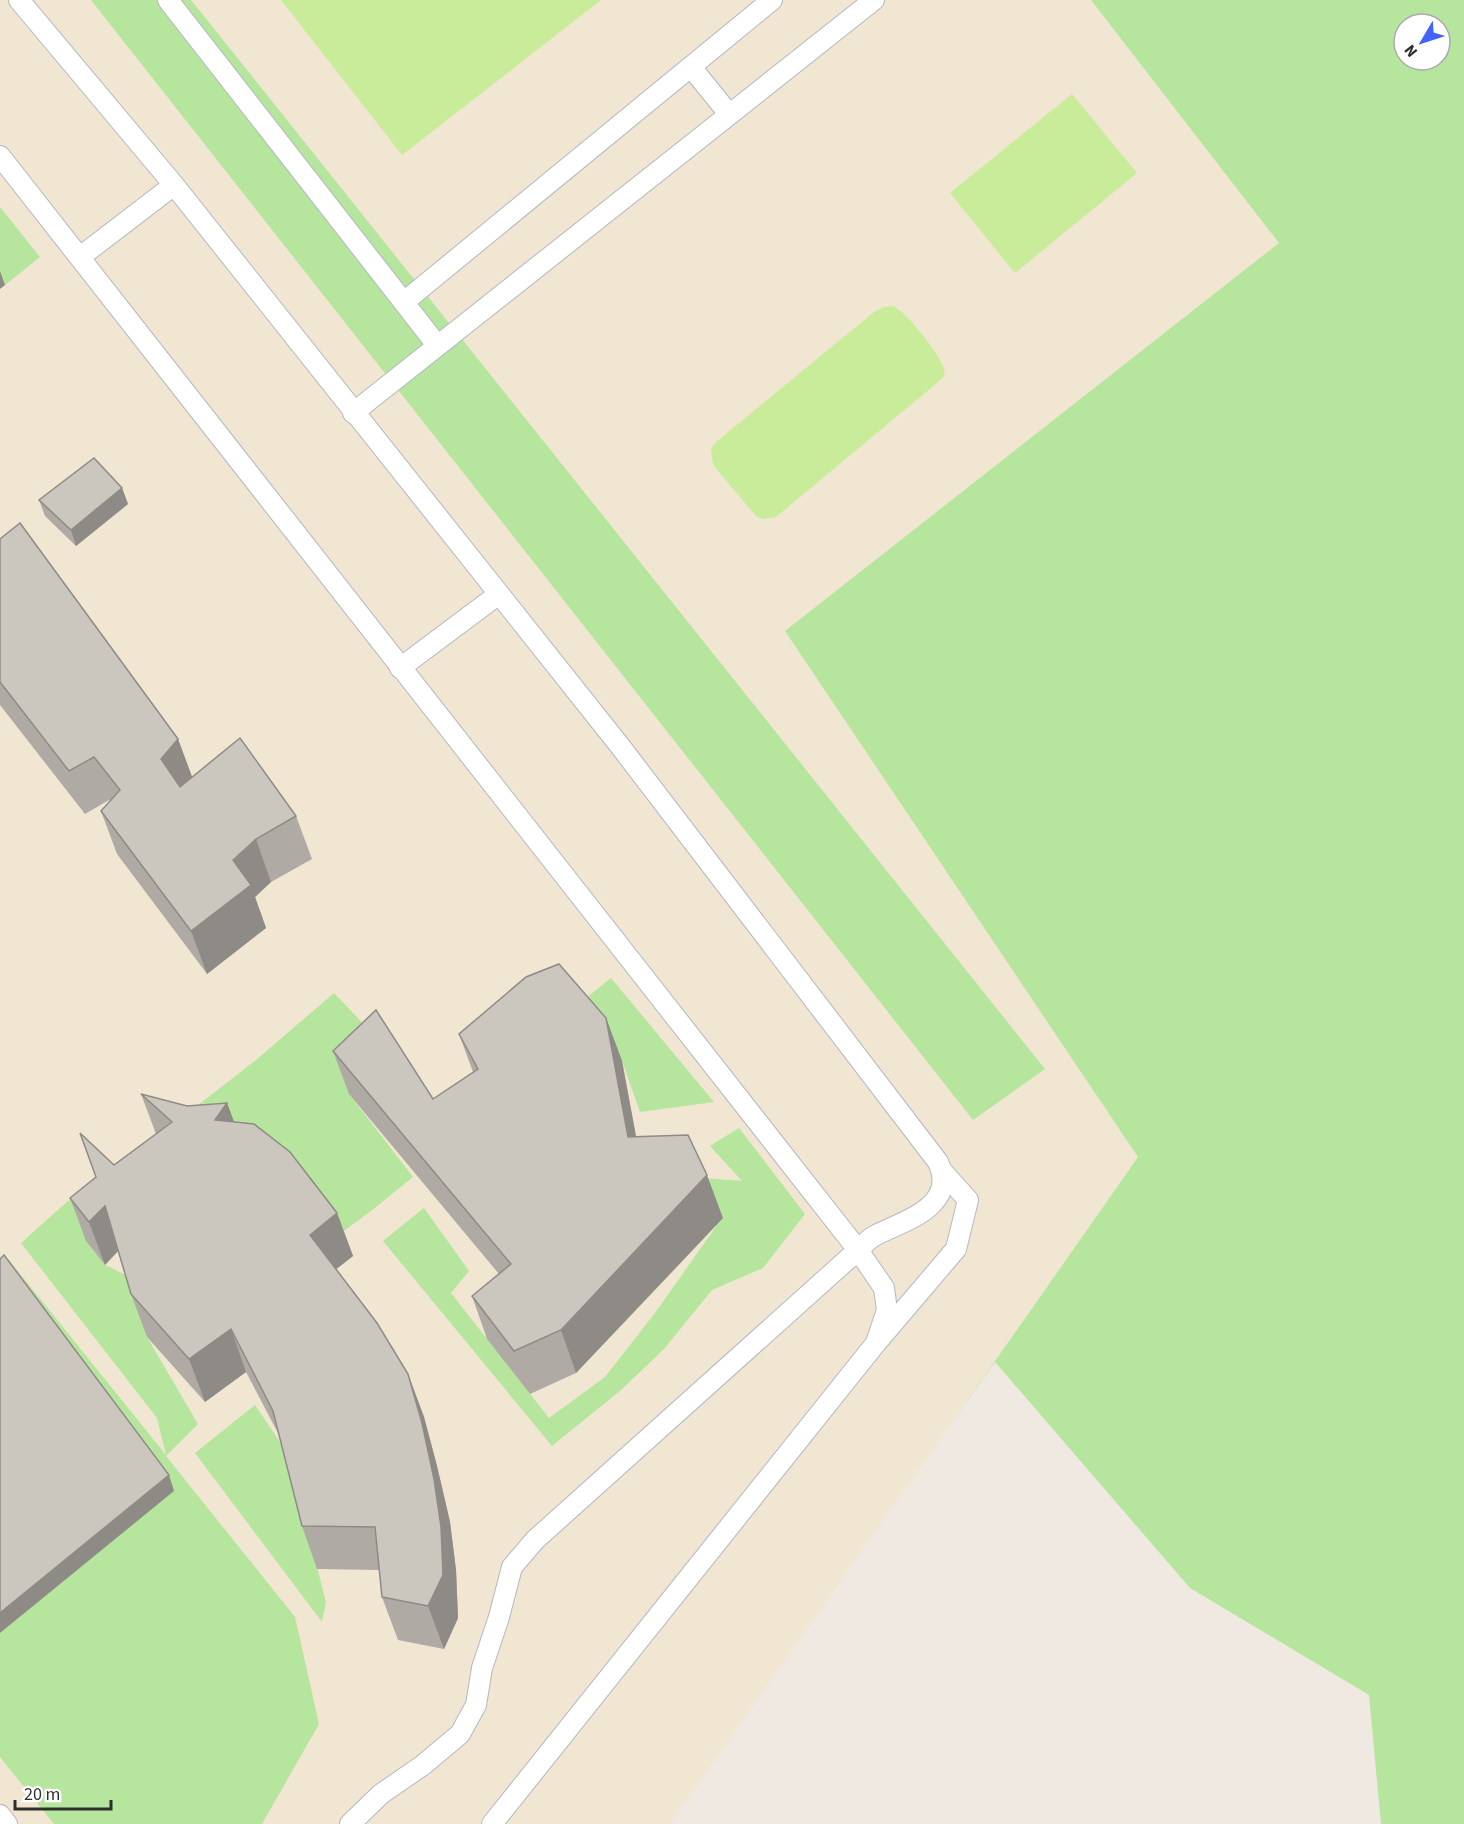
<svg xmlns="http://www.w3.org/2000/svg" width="1464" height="1824" font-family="'Source Sans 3',sans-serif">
  <rect width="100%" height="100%" fill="#efe9e1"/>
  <path fill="#f0e6d1" d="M0 0H1091L1464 480V693L670 1824H0Z"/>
  <g fill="#b6e59e" fill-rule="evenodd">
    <path d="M91 0H191L1045 1069 973 1120Z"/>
    <path d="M1091 0H1464V1824H1381L1369 1695 1190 1588 995 1362 951 1424 1138 1157 785 631 1279 243ZM1404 24H1440V60H1404Z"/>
    <path d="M0 207 40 257 5 285 0 280Z"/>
    <path d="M611 978 714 1102 640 1112 622 1061 575 1007Z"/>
    <path d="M334 993 391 1053 349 1094 413 1177 371 1211 338 1235 157 1137 256 1060Z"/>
    <path d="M739 1128 805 1214 763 1268 712 1290 664 1349 621 1390 552 1446 383 1241 424 1208 469 1271 451 1293 549 1418 605 1377 655 1313 722 1218 703 1178 742 1181 710 1146Z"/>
    <path d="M96 1176 115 1191 86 1241 105 1265 128 1276 147 1337 198 1424 166 1456 295 1617 319 1724 262 1824H54L0 1757V1269L9 1260 166 1455 157 1418 21 1243Z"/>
    <path d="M255 1405 288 1454 326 1602 322 1622 195 1453Z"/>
  </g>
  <g fill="#c9ec9a">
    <path d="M281 0H601L402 155Z"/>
    <path d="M1072 94 1137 173 1015 273 950 193Z"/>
    <path d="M893 306C905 311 937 351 942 364 945 369 945 373 943 378L776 517 763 519 756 516 718 471 713 464 711 449 716 442 874 312 884 307Z"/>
  </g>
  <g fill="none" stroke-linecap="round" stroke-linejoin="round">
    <g stroke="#b4b7c1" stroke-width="22">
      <g id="lane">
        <path d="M168 0 437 345"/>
        <path d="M691 67 729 114"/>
        <path d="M0 156 858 1250C864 1245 869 1238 876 1235 906 1220 958 1206 938 1162L620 746 174 185 19 0"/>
        <path d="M80 257 174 185"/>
        <path d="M404 302 772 0"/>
        <path d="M353 413 874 0"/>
        <path d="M400 668 499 594"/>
        <path d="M0 1815 7 1824"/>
        <path d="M350 1824 381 1794 423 1765 460 1734 476 1705 482 1668 499 1617 512 1567 535 1540 858 1250 884 1288 887 1310 876 1343"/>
        <path d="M492 1824 876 1343 956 1249 968 1200 942 1171"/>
      </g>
    </g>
    <use href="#lane" stroke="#fff" stroke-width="20"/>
  </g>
  <g fill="#afaba4">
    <path d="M122 488 128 504 76 546 45 516 39 500Z"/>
    <path d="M0 539 178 739 192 777 296 816 312 859 271 882 255 897 266 928 207 974 117 854 101 811 110 801 109 800 85 814 0 705Z"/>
    <path d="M606 1018 622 1061 636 1136 723 1218 576 1373 530 1394 487 1339 472 1296 499 1274 349 1094 333 1051 433 1099 473 1072 459 1034Z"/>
    <path d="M141 1094 187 1106 227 1103 234 1122 337 1213 353 1256 336 1269 408 1374 424 1417 437 1466 450 1522 456 1570 458 1618 444 1649 398 1640 382 1597 379 1570 317 1569 302 1526 279 1435 246 1372 205 1402 147 1337 131 1294 118 1251 105 1265 86 1241 70 1198 96 1177 114 1165 156 1134Z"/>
  </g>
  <g fill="#8e8b86">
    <path d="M0 271 5 285 0 289Z"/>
    <path d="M122 488 128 504 76 546 71 530Z"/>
    <path d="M178 739 194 782 177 802 161 759Z"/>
    <path d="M256 839 271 882 255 897 266 928 207 974 191 931 233 860Z"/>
    <path d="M606 1018 622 1061 644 1180 628 1137Z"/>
    <path d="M227 1103 243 1146 215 1120Z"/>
    <path d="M707 1175 723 1218 576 1373 561 1330Z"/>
    <path d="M105 1206 120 1249 105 1265 89 1222Z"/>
    <path d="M337 1213 353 1256 325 1278 310 1235Z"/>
    <path d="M231 1329 246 1372 205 1402 189 1359Z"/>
    <path d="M408 1374 424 1417 437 1466 450 1522 456 1570 458 1618 444 1649 428 1606Z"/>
    <path d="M169 1475 174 1491 0 1633V1613Z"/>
  </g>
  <g fill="#cbc7bf" stroke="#8e8b86" stroke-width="1.5">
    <path d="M94 458 122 488 71 530 39 500Z"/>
    <path d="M20 523 178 739 161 759 180 787 240 738 296 816 256 839 233 860 251 885 191 931 101 811 120 790 94 757 69 771 0 682V539Z"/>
    <path d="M559 964 606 1018 628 1137 688 1135 707 1175 561 1330 514 1351 472 1296 511 1264 333 1051 376 1010 433 1099 478 1069 459 1034 526 977Z"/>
    <path d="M141 1094 187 1106 227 1103 215 1120 254 1124 290 1152 337 1213 310 1235 377 1323 408 1374 422 1423 434 1479 441 1527 443 1575 428 1606 382 1597 375 1527 302 1526 273 1411 231 1329 189 1359 131 1294 105 1206 89 1222 70 1198 96 1177 80 1133 114 1165 172 1122Z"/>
    <path d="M4 1255 169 1475 0 1613V1259Z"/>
  </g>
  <g transform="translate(1422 42) rotate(231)"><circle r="28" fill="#ffffff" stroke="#ababab" stroke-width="1.5"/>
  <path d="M0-4.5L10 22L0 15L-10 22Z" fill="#4264fb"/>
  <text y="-9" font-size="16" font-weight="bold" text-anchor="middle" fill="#2e2e2e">N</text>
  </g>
  <path d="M15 1800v9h96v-9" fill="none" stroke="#2e2e2e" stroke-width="3"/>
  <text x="24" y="1800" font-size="18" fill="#2e2e2e" stroke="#ffffff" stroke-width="4.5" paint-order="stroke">20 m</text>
</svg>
